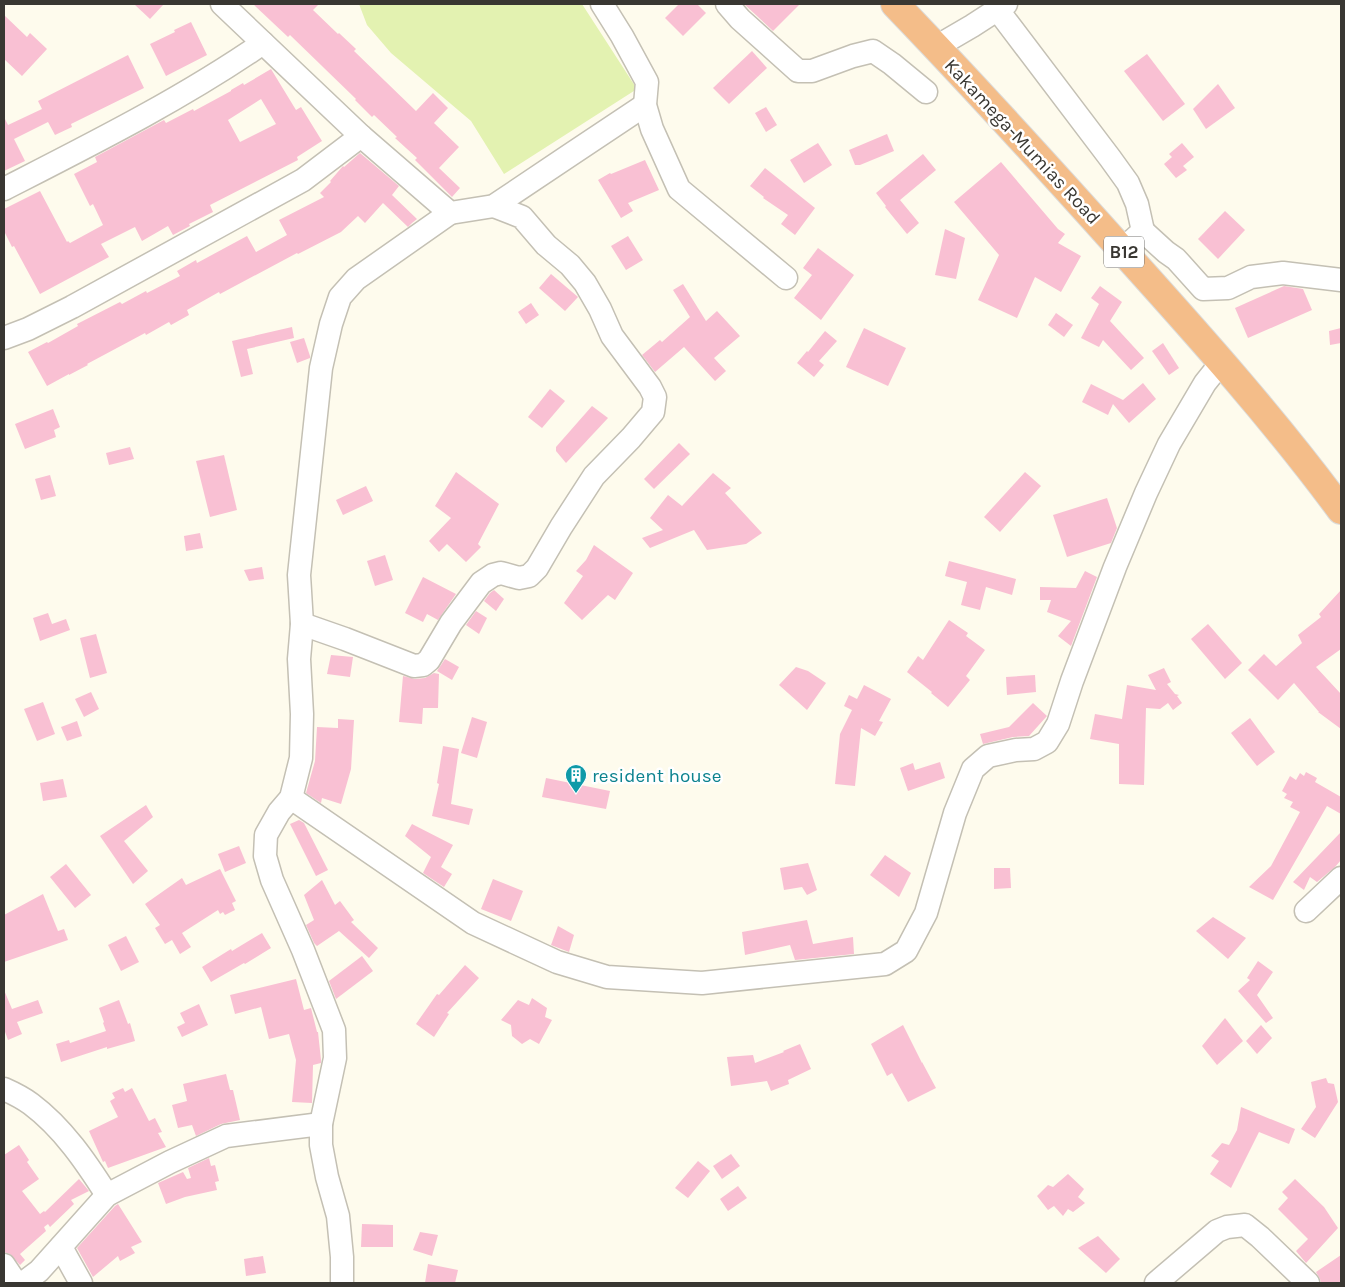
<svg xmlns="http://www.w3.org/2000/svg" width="1345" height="1287" font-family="Karla,sans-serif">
  <rect width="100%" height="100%" fill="#fefbed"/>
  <path fill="#e3f2b1" d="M359 4H582L637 89 504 174 471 121 391 53 367 25Z"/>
  <g fill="#f9c0d3" fill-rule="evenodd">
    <path d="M134 4H164L150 19Z"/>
    <path d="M253 4H319L313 10 338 34 339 33 356 49 354 51 416 111 433 93 448 108 434 123 459 147 439 168 460 188 452 197 415 160 417 158 395 138 397 137 374 115 372 117 355 100 356 99 290 35 288 37Z"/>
    <path d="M679 4H697L706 13 683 36 665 18Z"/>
    <path d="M744 4H800L773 31Z"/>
    <path d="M4 15 27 37 30 33 47 49 22 76 4 59Z"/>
    <path d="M191 22 207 55 166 76 150 44 175 32 174 30Z"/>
    <path d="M752 51 767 68 729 104 713 88Z"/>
    <path d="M1147 54 1185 104 1163 121 1124 71Z"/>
    <path d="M128 55 144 88 71 124 72 127 55 135 48 122 14 139 25 161 4 171V117L8 125 42 109 38 101Z"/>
    <path d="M271 69 296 110 301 107 322 141 297 157 298 160 210 205 213 212 189 224 190 226 173 235 168 226 142 241 135 227 101 244 109 257 40 294 14 246 12 247 4 231V209L40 191 67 242 68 241 70 243 103 225 93 204 90 206 74 174 97 162 95 157 164 120 166 123 193 109 194 111 231 91V90L243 83 244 85ZM261 99 276 124 240 142 228 120Z"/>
    <path d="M1218 84 1235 108 1206 129 1193 109Z"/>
    <path d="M766 107 777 125 766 132 755 113Z"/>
    <path d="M887 134 894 151 860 165H855L849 150Z"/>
    <path d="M818 143 832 165 804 183 790 160Z"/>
    <path d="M1182 143 1194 157 1183 166 1187 170 1176 178 1164 164 1172 157 1169 154Z"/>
    <path d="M360 153 399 186 392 195 417 219 412 223 408 227 383 203 365 223 358 216 341 232 298 254 297 253 220 294 219 292 187 310 189 315 171 325 169 322 146 335 145 333 87 364 88 365 69 375V374L47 386 28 352 47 342 48 343 78 326 77 324 120 302 122 304 146 291 147 293 180 276 177 271 196 260 197 263 247 236 256 252 287 235 279 220 324 197 320 193 331 182 330 181 343 166 344 167Z"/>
    <path d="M923 154 936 170 900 200 919 223 907 234 885 207 886 206 876 193Z"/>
    <path d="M645 160 659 190 628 203 633 211 621 218 598 180 610 173 611 174Z"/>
    <path d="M1001 162 1058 229 1065 234 1058 243 1081 256 1061 292 1035 277 1017 318 978 300 999 255 954 202Z"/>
    <path d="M765 168 815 208 795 235 781 224 788 215 763 198 764 197 750 186Z"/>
    <path d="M1225 211 1245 230 1218 259 1198 239Z"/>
    <path d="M945 229 965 238 956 279 935 275Z"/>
    <path d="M628 236 643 260 626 270 611 246Z"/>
    <path d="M818 248 854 275 821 320 794 298 812 275 803 268Z"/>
    <path d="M551 274 578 297 565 311 539 288Z"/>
    <path d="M683 284 706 321 717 311 740 336 714 358 726 371 715 381 684 347 655 372 642 355 660 340 662 342 690 317 673 290Z"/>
    <path d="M1100 286 1122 302 1110 321 1144 358 1131 370 1103 340 1099 347 1081 338 1099 304 1091 298Z"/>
    <path d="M1284 286 1303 289 1312 310 1248 338 1235 308Z"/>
    <path d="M531 303 539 315 526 324 518 312Z"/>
    <path d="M1056 313 1073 325 1064 337 1048 325Z"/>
    <path d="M292 327 294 338 247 349 253 374 241 377 232 341Z"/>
    <path d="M864 328 906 348 888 386 846 367Z"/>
    <path d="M1341 328V343L1330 345 1329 331Z"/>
    <path d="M825 331 837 341 819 361 824 365 814 377 797 363 807 351 808 352Z"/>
    <path d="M304 338 310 356V358L297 363 290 342Z"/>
    <path d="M1163 343 1179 368 1169 375 1152 351Z"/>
    <path d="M1143 383 1156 399 1129 423 1113 404 1108 415 1082 402 1091 384 1123 400Z"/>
    <path d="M550 389 565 401 542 428 528 417Z"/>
    <path d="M592 406 608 418 566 463 556 451V447Z"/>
    <path d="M53 409 60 427 54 430 56 437 25 449 15 424Z"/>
    <path d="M679 443 690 454 654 489 644 479Z"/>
    <path d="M130 447 134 459 109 465 106 453Z"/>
    <path d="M224 455 237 510 210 517 196 461Z"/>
    <path d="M456 472 499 504 478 544 481 547 466 562 447 544 439 552 429 541 451 518 435 506Z"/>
    <path d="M1025 472 1041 486 1000 532 984 517Z"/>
    <path d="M713 473 731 488 725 493 762 533 746 544 707 550 694 530 650 548 642 538 663 530 650 518 668 495 682 506Z"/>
    <path d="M50 475 56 496 41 500 35 479Z"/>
    <path d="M366 486 373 501 343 515 336 500Z"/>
    <path d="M1107 498 1117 528 1111 543 1067 557 1053 515Z"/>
    <path d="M200 533 203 548 186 551 184 536Z"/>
    <path d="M594 545 633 573 615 600 608 595 582 620 564 603 583 576 576 571 586 560Z"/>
    <path d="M385 555 393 580 375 586 367 561Z"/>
    <path d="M949 561 1016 579 1012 595 986 587 980 610 961 605 967 582 945 576Z"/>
    <path d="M262 567 264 579 249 581 244 570Z"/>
    <path d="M1085 571 1097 577 1071 646 1058 636 1071 621 1047 612 1051 600H1040V587L1076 588Z"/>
    <path d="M423 577 456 594 438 620 427 614 423 622 405 613Z"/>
    <path d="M494 590 504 599 496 611 484 601 490 593Z"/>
    <path d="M1341 590V649L1316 667 1341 694V729L1318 712H1319L1294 683 1278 700 1248 670 1264 654 1276 666 1302 643 1298 635 1321 617 1319 614Z"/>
    <path d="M476 611 487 618 479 634 466 625Z"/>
    <path d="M48 613 52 624 66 619 70 630 40 641 33 618Z"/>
    <path d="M949 620 968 633 966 636 985 650 966 676 970 680 948 707 931 693 932 692 907 672 918 656 923 660Z"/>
    <path d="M1208 624 1242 663 1225 679 1191 639Z"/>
    <path d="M96 634 107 673 90 678 80 638Z"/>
    <path d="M331 655 353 657 350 677 327 674Z"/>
    <path d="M445 659 459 667 452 680 437 671Z"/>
    <path d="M796 667 808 671 826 683 807 710 779 685Z"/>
    <path d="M1164 668 1171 682 1167 684 1175 694 1179 695 1177 696 1182 703 1173 710 1168 703 1160 709 1146 708 1144 785 1119 784V744L1090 739 1095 714 1122 719 1127 685 1156 690 1148 675Z"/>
    <path d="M434 673 439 674 438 708H423L422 724 399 722 403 676 415 679 425 678Z"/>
    <path d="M1035 675 1036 692 1007 695 1006 677Z"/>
    <path d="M864 685 891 699 879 721 883 722 875 736 861 728 855 786 835 784 840 734 852 710 844 706 849 695 857 699Z"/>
    <path d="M91 692 99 709 84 717 75 699Z"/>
    <path d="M43 702 55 734 37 741 24 709Z"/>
    <path d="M1033 703 1047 716 1029 736 1013 737 983 744 980 734 1009 727Z"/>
    <path d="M472 717 487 722 477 758 461 753Z"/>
    <path d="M1250 718 1275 752 1257 766 1231 733Z"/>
    <path d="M338 719 354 720 351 769 341 804 322 798 321 803 306 793 315 761 317 727 338 728Z"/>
    <path d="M77 721 82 736 67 741 61 727Z"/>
    <path d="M443 746 459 749 451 804 473 809 469 825 432 816 439 784 437 783Z"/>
    <path d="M940 762 945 778 908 791 900 768 913 763 915 770Z"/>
    <path d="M1306 772 1317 778 1315 782 1341 797V814L1327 806 1273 900 1249 887 1271 866 1300 812 1290 807 1293 802 1284 798 1287 794 1282 791 1290 776 1296 780 1300 773 1304 776Z"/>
    <path d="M546 778 610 791 606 809 542 797Z"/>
    <path d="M63 779 67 797 43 801 40 783Z"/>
    <path d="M146 805 153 817 124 841 148 871 133 884 100 836Z"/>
    <path d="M299 820 304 823 328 870 316 876 290 824Z"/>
    <path d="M412 824 453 845 441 867 452 874 444 887 423 873 431 857 405 836Z"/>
    <path d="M1341 832V860L1335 867 1317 882 1310 877 1304 890 1293 882Z"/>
    <path d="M239 846 246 863 225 872 218 854Z"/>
    <path d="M885 855 911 873 899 897 870 875Z"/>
    <path d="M808 863 817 890 807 895 802 887 784 890 780 868Z"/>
    <path d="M66 864 91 895 75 908 50 877Z"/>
    <path d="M994 868H1010L1011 888 994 889Z"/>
    <path d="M220 869 236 901 232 903 235 910 225 915 223 912 220 914 218 910 182 933 191 947 180 954 172 940 165 944 155 928 160 925 145 904 182 878 186 885Z"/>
    <path d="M493 879 523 891 511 921 481 909Z"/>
    <path d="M322 880 335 905 340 901 354 920 351 922 378 948 369 958 339 931 317 946 314 943 306 925 314 920 304 895Z"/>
    <path d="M43 894 58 931 64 929 68 940 4 962V915Z"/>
    <path d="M1213 917 1246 938 1228 959 1196 931Z"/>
    <path d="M807 920 813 944 853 937 854 954 795 960 790 945 745 955 742 932Z"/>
    <path d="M558 926 574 935 569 952 551 945Z"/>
    <path d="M262 933 271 948 245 964 244 963 211 982 202 967 231 949 232 951Z"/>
    <path d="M126 936 139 962 121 971 108 945Z"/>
    <path d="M362 956 373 971 336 999 329 981Z"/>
    <path d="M1258 961 1273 972 1257 995 1273 1018 1266 1023 1238 991 1250 980 1247 978Z"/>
    <path d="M465 965 479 978 447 1013 449 1014 434 1037 416 1024 437 994 439 995Z"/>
    <path d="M296 979 304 1010 311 1008 317 1032H318L321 1060V1063L313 1065 312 1103 292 1102 296 1060 289 1034 269 1039 261 1007 235 1014 230 995Z"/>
    <path d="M4 990 12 1009 38 1000 43 1013 17 1022 22 1034 8 1040 4 1029Z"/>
    <path d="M532 998 547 1008 545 1017 552 1020 539 1044 530 1039 522 1044 512 1036 511 1025 501 1020 518 1000 529 1005Z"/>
    <path d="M119 1000 128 1024 130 1023 135 1041 107 1049V1047L61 1062 56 1044 69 1040 70 1043 106 1031 103 1023 104 1022 99 1008Z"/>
    <path d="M199 1004 208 1025 182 1037 177 1027 185 1023 180 1013Z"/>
    <path d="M1225 1018 1243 1041 1217 1065 1202 1046Z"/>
    <path d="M903 1025 922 1063V1062L936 1088 908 1102 892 1073 887 1076 871 1044Z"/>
    <path d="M1261 1025 1272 1038 1257 1054 1246 1041Z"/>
    <path d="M800 1044 811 1069 788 1080 789 1084 771 1091 767 1081 731 1086 727 1057 753 1055 755 1063 784 1052 783 1051Z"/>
    <path d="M226 1074 230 1090H233L240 1120 221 1124 196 1136 192 1125 178 1128 172 1105 187 1101 183 1084Z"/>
    <path d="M1326 1078 1328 1083 1334 1084 1338 1102 1315 1138 1301 1129 1316 1107 1311 1082Z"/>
    <path d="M123 1088 125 1092 132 1088 149 1121 155 1118 162 1132 158 1133 166 1147 108 1168 105 1161 103 1162 89 1131 118 1117 110 1101 115 1098 112 1093Z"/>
    <path d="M1241 1107 1295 1129 1289 1144 1259 1132 1231 1188 1210 1174 1219 1161 1211 1156 1222 1143 1229 1145 1237 1130Z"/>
    <path d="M19 1145 29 1160 27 1162 39 1179 22 1191 40 1214 44 1211 45 1212 79 1179 89 1191 71 1200 74 1204 50 1227 48 1224 44 1227 46 1231 20 1254 25 1260 20 1265 10 1254 4 1252V1155Z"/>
    <path d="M731 1154 740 1166 722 1179 713 1166Z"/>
    <path d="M209 1158 211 1166 215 1165 219 1181 215 1182 217 1190 185 1197 166 1204 158 1183 183 1172 187 1179 191 1178 188 1168Z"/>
    <path d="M698 1161 710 1171 688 1198 675 1188Z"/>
    <path d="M1068 1174 1084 1189 1078 1197 1085 1203 1073 1212 1068 1209 1063 1216 1054 1206 1048 1210 1037 1196 1048 1185 1053 1187Z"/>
    <path d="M1295 1179 1324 1207 1338 1228 1306 1263 1296 1251 1308 1239 1278 1209 1288 1198 1282 1192Z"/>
    <path d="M738 1186 747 1198 728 1211 720 1199Z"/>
    <path d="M118 1204 142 1242 131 1247 135 1253 120 1261 118 1256 93 1277 77 1248 115 1206Z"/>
    <path d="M362 1224 393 1225V1247H361Z"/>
    <path d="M420 1232 438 1235 432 1256 413 1250Z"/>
    <path d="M1098 1236 1120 1259 1106 1273 1078 1248Z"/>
    <path d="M1341 1255V1283H1321L1320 1279 1316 1272Z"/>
    <path d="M263 1256 266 1273 246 1276 244 1259Z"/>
    <path d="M428 1264 458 1270 455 1283H425Z"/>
  </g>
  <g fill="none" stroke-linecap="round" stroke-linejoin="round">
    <g stroke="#c4c0b4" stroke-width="25">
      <g id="minor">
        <path d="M602 4 622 36 647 82 645 105 652 129 679 189 786 278"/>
        <path d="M727 4 740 19 798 71H812L853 56 873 51 892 64 926 92"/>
        <path d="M997 9 1110 158 1128 183 1137 204 1143 231 1122 250"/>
        <path d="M936 47 972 26 1006 4"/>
        <path d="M361 136 450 213 494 206 570 155 645 105"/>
        <path d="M4 189C92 144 182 99 263 43"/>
        <path d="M1143 231 1166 252 1176 259 1203 289 1228 288 1251 277 1283 273 1341 280"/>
        <path d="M4 338 28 329 72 307 303 180 361 136 222 4"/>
        <path d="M302 624 345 639 414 666 423 665 429 660 451 623 481 583 493 575 501 573 519 578 529 576 537 568 561 527 594 476 631 438 653 412 655 397 650 387 612 336 600 309 585 283 570 265 546 245 522 217 494 206"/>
        <path d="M291 798 473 923 557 962 607 977 702 983 885 964 906 951 926 913 955 813 973 769 988 756 1016 750 1034 749 1047 742 1058 724 1072 681 1115 567 1146 493 1169 444 1205 383 1221 363"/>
        <path d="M1306 911 1341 878"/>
        <path d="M4 1089C13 1093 23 1098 31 1104 63 1128 86 1162 107 1195"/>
        <path d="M61 1247 81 1283"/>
        <path d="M4 1265 16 1283"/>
        <path d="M23 1283 39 1271 107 1195 170 1162 226 1136 321 1124"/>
        <path d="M342 1283V1257L338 1216 327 1177 321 1145V1124L335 1058 334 1030 303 950 272 880 265 856 266 835 279 812 291 798 301 758 302 714 299 659 302 624 299 575 321 368 331 324 340 297 356 279 450 213"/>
        <path d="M1156 1283 1217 1231 1227 1227 1245 1225 1260 1237 1308 1283"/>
      </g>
    </g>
    <g stroke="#dbdbda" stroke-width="30">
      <path id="highway" d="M895 4C975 87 1053 173 1130 259 1203 340 1276 422 1341 510"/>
    </g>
    <use href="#minor" stroke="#fff" stroke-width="22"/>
    <use href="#highway" stroke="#f4bd89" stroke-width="28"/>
  </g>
  <defs>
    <g id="building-pin" transform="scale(1.125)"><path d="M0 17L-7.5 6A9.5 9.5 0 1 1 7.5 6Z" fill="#0f9aa8" stroke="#fff"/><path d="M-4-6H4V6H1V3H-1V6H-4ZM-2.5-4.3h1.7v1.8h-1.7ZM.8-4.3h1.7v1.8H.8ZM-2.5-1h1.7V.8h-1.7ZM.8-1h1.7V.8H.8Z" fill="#fff"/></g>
  </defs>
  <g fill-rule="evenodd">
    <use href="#building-pin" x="576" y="775"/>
  </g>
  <g text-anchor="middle" stroke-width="5" stroke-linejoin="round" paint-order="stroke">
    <rect fill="#fff" stroke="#747370" stroke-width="1" x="1104" y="236.5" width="40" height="31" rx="4"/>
    <g font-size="18" font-weight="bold" fill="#393732">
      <text x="1124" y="258">B12</text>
    </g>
    <g font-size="19" fill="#393732" stroke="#fff">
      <text transform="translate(1023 141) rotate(47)" y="7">Kakamega-Mumias Road</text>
    </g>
    <g font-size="19" fill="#0d838f" stroke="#fff" text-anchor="start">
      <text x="592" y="782">resident house</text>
    </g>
  </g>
  <rect width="1345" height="1287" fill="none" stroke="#393732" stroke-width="10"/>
</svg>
